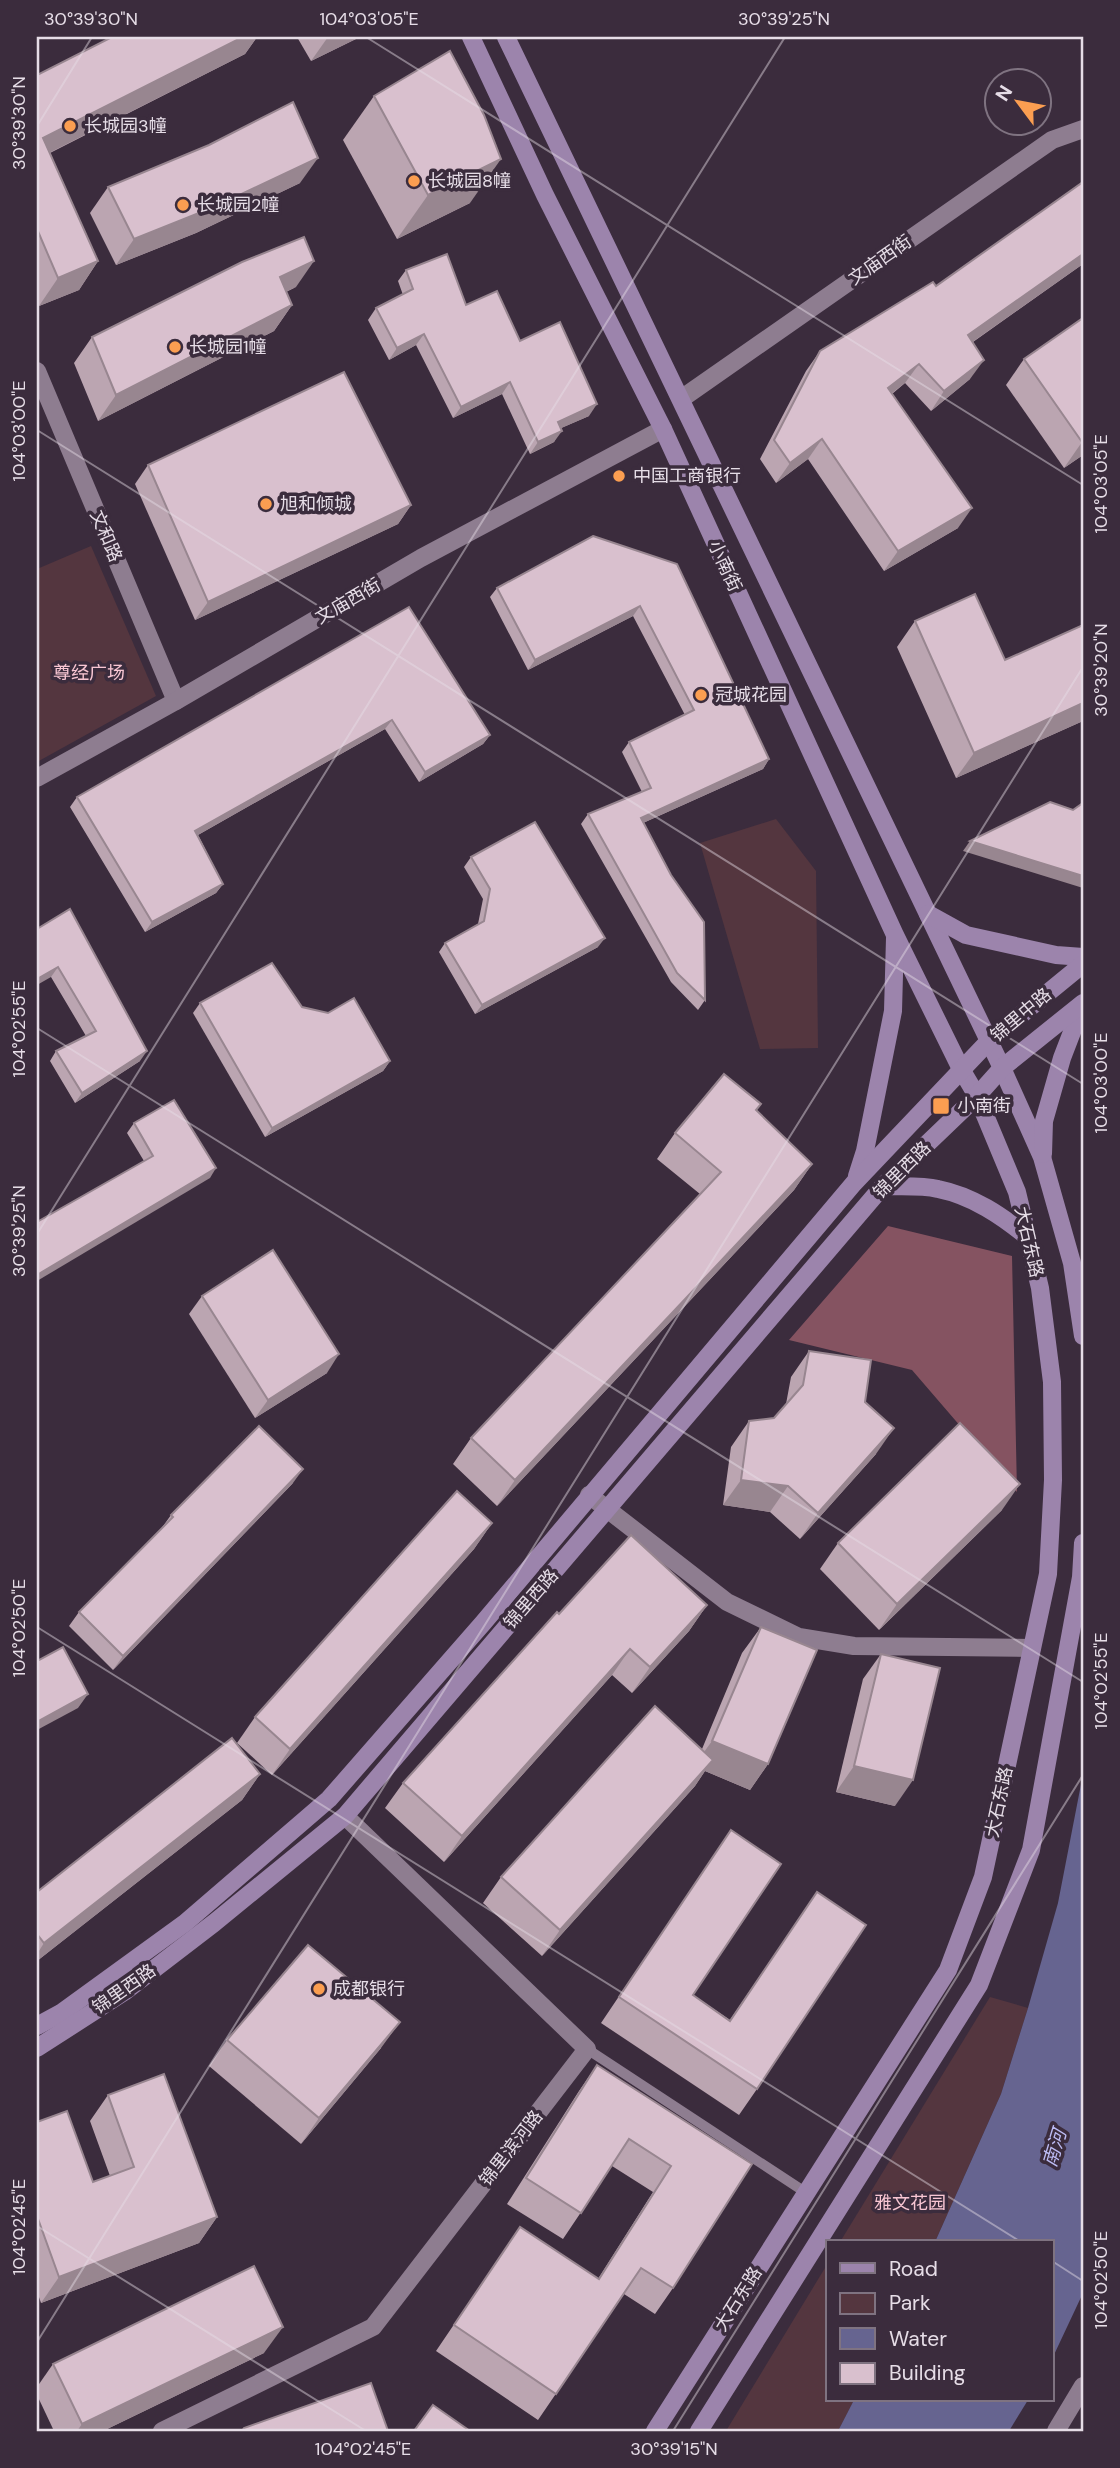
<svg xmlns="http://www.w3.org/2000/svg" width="1120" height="2468" font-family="'DM Sans','Noto Sans SC',sans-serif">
  <rect width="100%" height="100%" fill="#3b2c3d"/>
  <g fill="#54363f">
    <path d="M91 546 156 696 37 762V569Z"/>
    <path d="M776 819 816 871 818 1048 760 1049 700 843Z"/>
    <path d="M990 1997 1028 2008 1001 2094 935 2242H840Z"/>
    <path d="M828 2263V2400H854L838 2431H726Z"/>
  </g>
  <path fill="#855361" d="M888 1226 1012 1256 1017 1492 912 1370 789 1340Z"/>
  <g fill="#666490">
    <path d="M1083 1774V2293L1052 2359V2242H935L1001 2094 1028 2008 1058 1903Z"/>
    <path d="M854 2400H1028L1009 2431H838Z"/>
  </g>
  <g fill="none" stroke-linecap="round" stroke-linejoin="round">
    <path stroke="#8e7d90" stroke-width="10" d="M587 2049 805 2192"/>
    <g stroke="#8e7d90" stroke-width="18">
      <path d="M37 371 176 701"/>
      <path d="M681 399 1052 140 1083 129"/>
      <path d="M37 778 176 701 421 558 663 429"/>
      <path d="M589 1495 727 1602 799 1637 854 1646 1032 1648"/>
      <path d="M162 2431 373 2327 587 2049 345 1816"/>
      <path d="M1056 2431 1083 2386"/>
    </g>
    <g stroke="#9c84ac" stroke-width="18">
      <path d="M471 37 545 195 663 429 895 935 961 1069 977 1096 1017 1192 1040 1288 1052 1382 1053 1480 1048 1574 983 1877 948 1970 655 2431"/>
      <path d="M506 37 1002 1068 1042 1157 1072 1263 1083 1336"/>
      <path d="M928 914 966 935 1056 955 1083 957"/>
      <path d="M1043 1154 1044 1121 1062 1058 1082 1006"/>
      <path d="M857 1176 865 1151 893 1011 895 938"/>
      <path d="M883 1186C901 1187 921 1185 938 1189 973 1196 1002 1216 1029 1238"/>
      <path d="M37 2026 61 2013 185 1923 329 1799 483 1623 854 1183 989 1041 1083 964"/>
      <path d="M37 2048 124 1992 214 1923 345 1816 883 1186 977 1096 1002 1068 1083 1003"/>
      <path d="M699 2431 979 1985 1031 1850 1081 1577 1083 1543"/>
    </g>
  </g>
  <g fill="#bba5b1">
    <path d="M112 37H257L245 54 50 153 98 261 79 290 39 306 37 302V75Z"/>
    <path d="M297 37H360L311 61Z"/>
    <path d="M374 96 470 203 397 239 343 140Z"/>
    <path d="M1083 182V264L973 342 970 379 931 411 905 383 892 394 958 528 884 571 808 459 776 483 760 459 806 371 820 351 936 286Z"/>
    <path d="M300 183 196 233 116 265 90 213 108 187Z"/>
    <path d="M406 270 466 305 520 341 589 416 561 428 554 442 530 454 502 394 453 418 416 345 389 360 368 320 376 308 403 295 398 281Z"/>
    <path d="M296 287 286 292 292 305 274 331 98 421 74 363 92 337Z"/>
    <path d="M1083 318V455L1064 468 1006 385 1024 359Z"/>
    <path d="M148 465 411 505 398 524 195 620 135 484Z"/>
    <path d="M593 536 769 759 763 769 643 823 705 1000 698 1010 671 982 581 824 588 814 642 792 622 752 629 742 685 715 633 616 528 670 490 597 497 588Z"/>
    <path d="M409 607 490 735 483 744 419 782 385 729 198 835 223 884 216 893 145 932 70 807 77 797Z"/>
    <path d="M915 621 1005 660 1083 625V721L956 778 897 647Z"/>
    <path d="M471 857 598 947 475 1014 439 952 445 943 478 924 483 899 464 867Z"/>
    <path d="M37 929 140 1061 75 1103 50 1061 56 1051 86 1036 51 977Z"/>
    <path d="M200 1003 302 1007 390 1061 383 1071 265 1137 193 1013Z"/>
    <path d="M761 1104 756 1111 812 1164 794 1190 497 1506 453 1464 471 1438 700 1194 657 1159 675 1133Z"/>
    <path d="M134 1123 210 1178 144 1161 127 1133Z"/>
    <path d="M202 1296 327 1373 255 1418 189 1314Z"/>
    <path d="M809 1351 865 1402 876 1454 800 1539 770 1512 723 1505 731 1447 749 1421 774 1418 786 1404 791 1377Z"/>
    <path d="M293 1483 113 1670 69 1626 79 1612 161 1529 171 1515Z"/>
    <path d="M1002 1510 879 1630 820 1569 838 1543Z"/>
    <path d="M492 1523 474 1549 272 1775 237 1743 255 1717Z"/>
    <path d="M707 1605 689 1631 632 1693 612 1675 444 1862 385 1808 403 1783 559 1614Z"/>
    <path d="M761 1627 768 1764 750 1790 705 1771 695 1786 542 1956 483 1903 501 1877 702 1749 742 1653Z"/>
    <path d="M881 1654 895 1806 836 1792 863 1679Z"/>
    <path d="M260 1774 242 1800 37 1961V1892Z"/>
    <path d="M731 1830 693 1995 730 2020 817 1892 757 2089 739 2115 601 2023Z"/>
    <path d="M227 2040 381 2048 301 2144 209 2066Z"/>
    <path d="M597 2065 752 2164 673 2288 655 2314 624 2294 538 2420 436 2351 520 2227 598 2279 653 2192 612 2166 563 2239 507 2204 579 2091Z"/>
    <path d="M108 2095 217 2217 199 2243 41 2303 37 2291V2122L93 2182 110 2176 90 2121Z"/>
    <path d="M264 2353 103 2431H54L37 2395V2387L53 2364Z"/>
  </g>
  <g fill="#988690">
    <path d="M243 37H257L245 54 37 159 43 138Z"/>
    <path d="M328 37H360L311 61Z"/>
    <path d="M318 158 300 183 196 233 116 265 134 239Z"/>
    <path d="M501 159 470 203 397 239 428 195Z"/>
    <path d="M1083 254V264L954 355 968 335Z"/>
    <path d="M98 261 79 290 39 306 58 278Z"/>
    <path d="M314 261 296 287 262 303 280 277Z"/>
    <path d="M292 305 274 331 98 421 116 395Z"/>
    <path d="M424 334 416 345 389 360 397 348Z"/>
    <path d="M984 360 970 379 931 411 944 391Z"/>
    <path d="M919 364 905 383 874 407 888 388Z"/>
    <path d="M510 382 502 394 453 418 461 407Z"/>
    <path d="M597 404 589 416 550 433 558 422Z"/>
    <path d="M562 431 554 442 530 454 538 442Z"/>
    <path d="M822 439 808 459 776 483 790 463Z"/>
    <path d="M1083 441V455L1064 468 1082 442Z"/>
    <path d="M411 505 398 524 195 620 208 602Z"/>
    <path d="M972 508 958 528 884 571 898 551Z"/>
    <path d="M640 606 633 616 528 670 535 660Z"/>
    <path d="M1083 703V721L956 778 974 753Z"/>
    <path d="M392 720 385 729 189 840 195 831Z"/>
    <path d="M490 735 483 744 419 782 425 772Z"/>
    <path d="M769 759 763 769 634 827 641 818Z"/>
    <path d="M970 841 1083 876V888L963 851Z"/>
    <path d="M223 884 216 893 145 932 152 922Z"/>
    <path d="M605 938 598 947 475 1014 482 1005Z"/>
    <path d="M58 967 51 977 37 985V979Z"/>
    <path d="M147 1051 140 1061 75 1103 82 1093Z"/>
    <path d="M390 1061 383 1071 265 1137 272 1128Z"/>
    <path d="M812 1164 794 1190 497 1506 515 1480Z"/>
    <path d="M216 1168 210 1178 37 1281V1275Z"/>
    <path d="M339 1354 327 1373 255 1418 268 1400Z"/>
    <path d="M894 1428 876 1454 800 1539 818 1513Z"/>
    <path d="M303 1469 293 1483 113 1670 123 1656Z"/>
    <path d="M741 1480 788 1486 770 1512 723 1505Z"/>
    <path d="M1020 1484 1002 1510 879 1630 897 1604Z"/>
    <path d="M492 1523 474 1549 272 1775 290 1749Z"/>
    <path d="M707 1605 689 1631 632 1693 650 1667Z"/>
    <path d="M630 1649 612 1675 444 1862 462 1836Z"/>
    <path d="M88 1694 78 1708 37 1730V1722Z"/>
    <path d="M712 1741 768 1764 750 1790 705 1771 695 1786 542 1956 560 1930 694 1766Z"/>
    <path d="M854 1766 913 1780 895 1806 836 1792Z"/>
    <path d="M260 1774 242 1800 37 1961V1954L44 1943Z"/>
    <path d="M400 2022 381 2048 301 2144 319 2118Z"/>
    <path d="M217 2217 199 2243 41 2303 59 2277Z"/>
    <path d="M283 2327 264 2353 103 2431H77L82 2424Z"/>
  </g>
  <g fill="#d9c0ce" stroke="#988690" stroke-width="2">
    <path d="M112 37H243L43 138 98 261 58 278 37 229V75Z"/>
    <path d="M450 51 484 115 501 159 428 195 374 96Z"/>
    <path d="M293 102 318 158 214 207 134 239 108 187 209 145Z"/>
    <path d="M1083 182V254L968 335 984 360 944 391 919 364 888 388 972 508 898 551 822 439 790 463 774 440 820 351 933 282 936 286Z"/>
    <path d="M304 237 314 261 280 277 292 305 116 395 92 337 242 262Z"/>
    <path d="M447 254 466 305 497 291 520 341 560 322 597 404 558 422 562 431 538 442 510 382 461 407 424 334 397 348 376 308 413 289 406 270Z"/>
    <path d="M1083 318V441L1082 442 1024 359Z"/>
    <path d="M344 372 411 505 208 602 148 465Z"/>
    <path d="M593 536 677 564 769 759 641 818 671 875 704 922 705 1000 677 973 588 814 651 788 629 742 694 710 640 606 535 660 497 588Z"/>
    <path d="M975 594 1005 660 1083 625V703L974 753 915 621Z"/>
    <path d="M409 607 490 735 425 772 392 720 195 831 223 884 152 922 77 797Z"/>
    <path d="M1050 802 1073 810 1083 803V876L970 841Z"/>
    <path d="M535 822 605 938 482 1005 445 943 484 921 490 889 471 857Z"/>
    <path d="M70 909 147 1051 82 1093 56 1051 96 1031 58 967 37 979V929Z"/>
    <path d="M272 963 302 1007 328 1013 354 998 390 1061 272 1128 200 1003Z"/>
    <path d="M724 1074 761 1104 756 1110 812 1164 515 1480 471 1438 721 1172 675 1133Z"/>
    <path d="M174 1100 216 1168 37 1275V1222L153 1156 134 1123Z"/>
    <path d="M273 1250 339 1354 268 1400 202 1296Z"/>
    <path d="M809 1351 871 1360 865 1402 894 1428 818 1513 788 1486 741 1480 749 1421 774 1418 803 1385Z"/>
    <path d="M960 1423 1020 1484 897 1604 838 1543Z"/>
    <path d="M259 1426 303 1469 123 1656 79 1612 173 1517 171 1515Z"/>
    <path d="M457 1491 492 1523 290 1749 255 1717Z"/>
    <path d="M631 1535 707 1605 650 1667 630 1649 462 1836 403 1783 557 1612 559 1614Z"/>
    <path d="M761 1627 817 1650 768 1764 712 1741Z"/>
    <path d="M63 1647 88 1694 37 1722V1661Z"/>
    <path d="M881 1654 940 1668 913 1780 854 1766Z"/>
    <path d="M655 1706 713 1760 560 1930 501 1877Z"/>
    <path d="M232 1738 260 1774 44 1943 37 1934V1892Z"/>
    <path d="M731 1830 781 1864 693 1995 730 2021 817 1892 866 1925 757 2089 619 1997Z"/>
    <path d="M308 1945 400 2022 319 2118 227 2040Z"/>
    <path d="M597 2065 752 2164 673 2288 641 2268 556 2394 454 2325 520 2227 599 2279 671 2166 629 2139 581 2213 526 2178Z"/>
    <path d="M164 2074 217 2217 59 2277 37 2216V2122L67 2111 93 2182 134 2167 108 2095Z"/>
    <path d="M254 2266 283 2327 82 2424 53 2364Z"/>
    <path d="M371 2383 388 2431H242L244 2428Z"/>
    <path d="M433 2405 470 2431H414Z"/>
  </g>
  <path fill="none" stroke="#e6dde7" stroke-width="2" stroke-opacity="0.45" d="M366 37 1083 485M37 126 92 37M37 430 1083 1084M37 1028 1083 1682M37 1234 785 37M37 1627 1021 2242M37 2226 366 2431M1052 2261 1083 2281M37 2342 1083 667M673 2431 1083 1775"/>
  <g fill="#fb9e51" stroke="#3b2c3d" stroke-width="2.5">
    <circle cx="70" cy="126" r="7"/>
    <circle cx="414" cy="181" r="7"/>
    <circle cx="183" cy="205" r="7"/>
    <circle cx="175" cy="347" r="7"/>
    <circle cx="619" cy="476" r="7"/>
    <circle cx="266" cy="504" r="7"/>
    <circle cx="701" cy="695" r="7"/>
    <rect x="932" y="1097" width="18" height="18" rx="3.5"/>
    <circle cx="319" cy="1989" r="7"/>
  </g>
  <g text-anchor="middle" stroke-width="7" stroke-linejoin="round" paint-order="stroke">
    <g font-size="18" fill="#e6dde7" stroke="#3b2c3d" text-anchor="start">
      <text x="84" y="132">长城园3幢</text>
      <text x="428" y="187">长城园8幢</text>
      <text x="197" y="211">长城园2幢</text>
      <text x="189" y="353">长城园1幢</text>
      <text x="633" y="482">中国工商银行</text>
      <text x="280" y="510">旭和倾城</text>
      <text x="715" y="701">冠城花园</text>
      <text x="957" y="1112">小南街</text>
      <text x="333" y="1995">成都银行</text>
    </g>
    <g font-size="18" fill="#e6dde7" stroke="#3b2c3d">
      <text transform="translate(880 260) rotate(-35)" y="6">文庙西街</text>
      <text transform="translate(106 536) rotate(67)" y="6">文和路</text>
      <text transform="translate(725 566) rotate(65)" y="6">小南街</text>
      <text transform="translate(348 601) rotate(-30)" y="6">文庙西街</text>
      <text transform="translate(1021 1015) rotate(-40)" y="6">锦里中路</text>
      <text transform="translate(902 1170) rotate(-45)" y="6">锦里西路</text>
      <text transform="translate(1029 1242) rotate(77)" y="6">大石东路</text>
      <text transform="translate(531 1599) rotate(-49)" y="6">锦里西路</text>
      <text transform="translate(999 1802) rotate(-78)" y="6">大石东路</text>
      <text transform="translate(124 1989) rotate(-35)" y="6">锦里西路</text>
      <text transform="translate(511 2148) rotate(-52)" y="6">锦里滨河路</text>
      <text transform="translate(738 2299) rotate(-58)" y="6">大石东路</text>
    </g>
    <g font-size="18" fill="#f8c6d3" stroke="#3b2c3d">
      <text x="89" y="679">尊经广场</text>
      <text x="910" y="2209">雅文花园</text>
    </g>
    <g font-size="19" font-style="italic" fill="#bcbbf3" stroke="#3b2c3d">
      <text transform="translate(1054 2148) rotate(-73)" y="7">南河</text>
    </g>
  </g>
  <rect width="1120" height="2468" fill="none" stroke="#3b2c3d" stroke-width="77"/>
  <rect x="826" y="2240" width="228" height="161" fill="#3b2c3d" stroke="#7f7381" stroke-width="2"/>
  <rect x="840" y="2263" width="35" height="10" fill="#9c84ac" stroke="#7f7381" stroke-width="2"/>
  <text x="889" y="2276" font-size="21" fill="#e6dde7">Road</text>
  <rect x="840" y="2293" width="35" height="21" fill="#54363f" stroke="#7f7381" stroke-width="2"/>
  <text x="889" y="2310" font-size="21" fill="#e6dde7">Park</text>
  <rect x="840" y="2328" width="35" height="21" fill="#666490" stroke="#7f7381" stroke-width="2"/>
  <text x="889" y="2346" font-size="21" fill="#e6dde7">Water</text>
  <rect x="840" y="2363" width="35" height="21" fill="#d9c0ce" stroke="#7f7381" stroke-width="2"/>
  <text x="889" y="2380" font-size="21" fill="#e6dde7">Building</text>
  <g transform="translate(1018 102) rotate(302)"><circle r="33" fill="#3b2c3d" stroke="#7f7381" stroke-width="2"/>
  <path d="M0-5L12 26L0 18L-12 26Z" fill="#fb9e51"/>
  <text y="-10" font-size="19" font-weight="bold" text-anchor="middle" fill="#e6dde7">N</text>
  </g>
  <rect x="38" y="38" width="1044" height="2392" fill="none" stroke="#e6dde7" stroke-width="2.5"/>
  <g font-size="18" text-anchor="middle" fill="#e6dde7">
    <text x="91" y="25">30°39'30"N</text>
    <text x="369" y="25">104°03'05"E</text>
    <text x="784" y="25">30°39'25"N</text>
    <text transform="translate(19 123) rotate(-90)" y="6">30°39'30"N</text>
    <text transform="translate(19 431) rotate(-90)" y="6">104°03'00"E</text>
    <text transform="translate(1101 484) rotate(-90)" y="6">104°03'05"E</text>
    <text transform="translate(1101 670) rotate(-90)" y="6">30°39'20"N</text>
    <text transform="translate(19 1029) rotate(-90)" y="6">104°02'55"E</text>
    <text transform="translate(1101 1083) rotate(-90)" y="6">104°03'00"E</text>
    <text transform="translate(19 1231) rotate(-90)" y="6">30°39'25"N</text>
    <text transform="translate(19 1628) rotate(-90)" y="6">104°02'50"E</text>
    <text transform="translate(1101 1681) rotate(-90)" y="6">104°02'55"E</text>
    <text transform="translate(19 2227) rotate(-90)" y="6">104°02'45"E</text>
    <text transform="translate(1101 2280) rotate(-90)" y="6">104°02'50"E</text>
    <text x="363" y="2455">104°02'45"E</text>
    <text x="674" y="2455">30°39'15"N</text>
  </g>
</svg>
